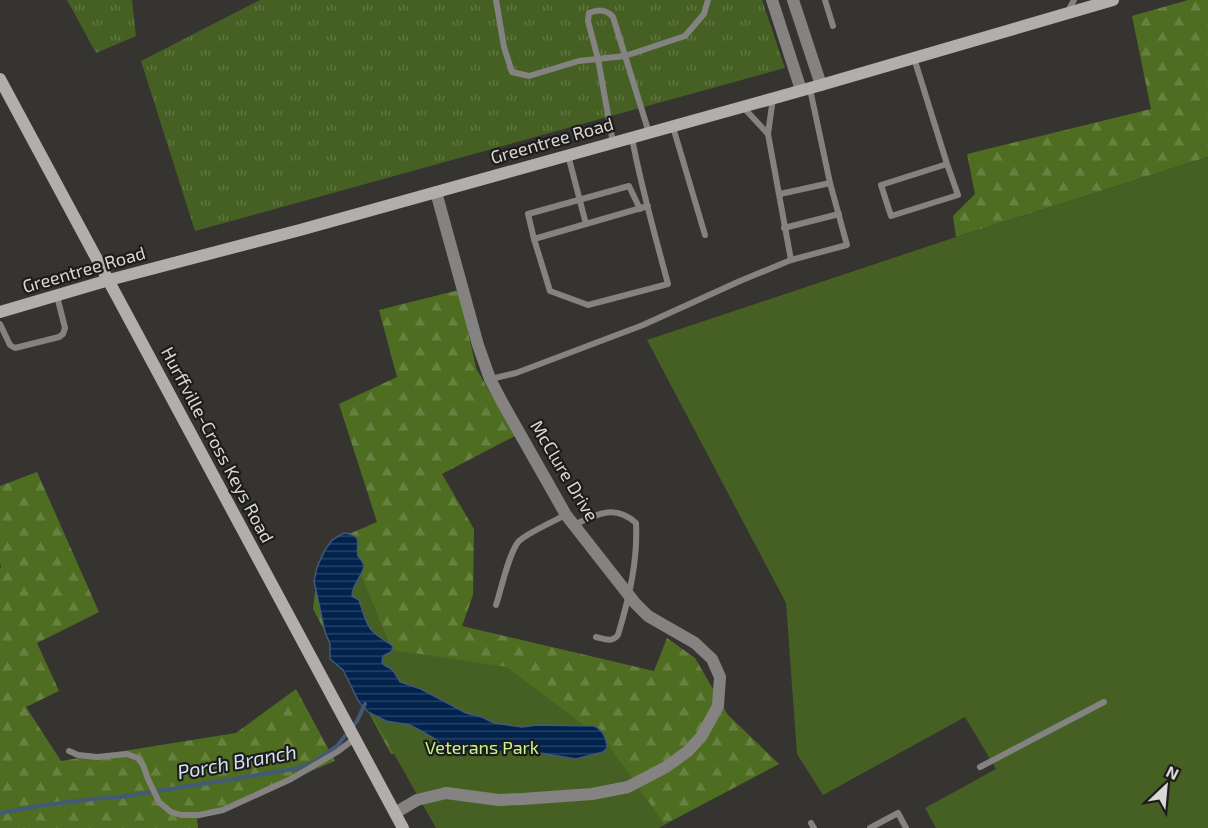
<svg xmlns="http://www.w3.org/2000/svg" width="1208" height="828" font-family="'Exo 2',sans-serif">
  <defs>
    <pattern id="grass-tufts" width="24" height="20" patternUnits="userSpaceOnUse" patternTransform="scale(1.5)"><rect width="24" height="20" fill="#466023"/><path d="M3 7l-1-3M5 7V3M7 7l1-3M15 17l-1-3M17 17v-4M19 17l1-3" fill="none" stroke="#607642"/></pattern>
    <pattern id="forest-firs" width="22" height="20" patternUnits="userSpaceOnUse" patternTransform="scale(1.5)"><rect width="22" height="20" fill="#4e6d21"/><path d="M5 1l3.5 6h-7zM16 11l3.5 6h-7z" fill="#678140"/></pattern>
    <pattern id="water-rules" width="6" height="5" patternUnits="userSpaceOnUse" patternTransform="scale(1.5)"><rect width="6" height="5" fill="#02234e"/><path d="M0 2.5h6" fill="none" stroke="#264267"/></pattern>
  </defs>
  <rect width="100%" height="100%" fill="#363431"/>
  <g fill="url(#grass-tufts)">
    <path d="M67 0H132L136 36 96 53Z"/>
    <path d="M260 0H762L785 68 195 231 141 61Z"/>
  </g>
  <g fill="url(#forest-firs)">
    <path d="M1188 0H1208V157L956 237 953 216 975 194 967 154 1151 109 1132 16Z"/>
    <path d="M459 290 476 368 515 436 442 474 474 529 473 595 462 626 654 671 667 638 695 658 728 715 779 764 658 828 451 752 391 754 313 609 315 592 335 540 377 522 339 404 397 377 379 310Z"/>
    <path d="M37 472 99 612 37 643 59 691 26 707 61 761 236 733 296 689 335 761 197 819 198 828H0V568L1 567 0 563V486Z"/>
  </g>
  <g fill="#466023">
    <path d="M1208 157V828H936L925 808 996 769 965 717 823 795 797 754 786 603 647 340 956 237Z"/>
    <path d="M344 533 392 650 507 667 607 743 665 825 658 828H436L325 632 314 581Z"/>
  </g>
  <path fill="url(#water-rules)" stroke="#425977" stroke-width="1.5" d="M344 533C365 536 355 544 358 556 359 557 363 563 364 565 363 576 352 584 352 596L359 600C368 627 366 630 392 645L393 648 391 652 383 656 382 662 384 665 393 670 400 682 421 689 466 713 482 717 494 723 522 727 537 725 594 726C603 730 607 739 607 748L603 752 576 759 528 751 451 752 444 749 437 740 423 732 410 725 386 721 368 712 359 702 343 670 330 659V644L325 632 314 581 317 567 325 550 332 540Z"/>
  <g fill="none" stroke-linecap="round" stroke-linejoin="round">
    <path stroke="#425977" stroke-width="4" d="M0 813 38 806 93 799 120 797 234 779 299 768 313 763 337 746 357 721 365 704"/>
    <g stroke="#858282" stroke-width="6">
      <path d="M496 0 504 47 512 72 529 76 579 61 625 56 685 36 704 14 708 0"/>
      <path d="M825 0 833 26"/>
      <path d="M1067 13 1074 0"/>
      <path d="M914 58 947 164 958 195 891 216 881 185 947 164"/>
      <path d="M743 107 768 134 773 98"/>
      <path d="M673 127 705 235"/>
      <path d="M768 134 791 260 847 245 830 183 810 89"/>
      <path d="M632 138C641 187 655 235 668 284L588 305 550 291 534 239 648 206"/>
      <path d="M613 143 598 59 588 21 589 13C598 9 606 9 613 17L649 133"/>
      <path d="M568 155 586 224"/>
      <path d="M780 194 830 183"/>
      <path d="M784 228 839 214"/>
      <path d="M534 239 528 214 629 186 640 209"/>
      <path d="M0 324 10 345 15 348 59 337 63 334 65 328 57 296"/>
      <path d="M491 379 516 373 643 325 740 281 791 260"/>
      <path d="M574 525C596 514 615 504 636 523 638 561 629 598 618 635 612 643 604 639 596 637"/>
      <path d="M496 605C501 590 509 552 519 541 529 532 553 522 565 515"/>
      <path d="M69 751 78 755 97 757 127 754 138 758 143 765 148 779 159 802 171 812 181 815H199L223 810 291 779 337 752 354 739"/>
      <path d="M980 767 1104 702"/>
      <path d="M811 823 814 828"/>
      <path d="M870 828 898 813 906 828"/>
    </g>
    <g stroke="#858282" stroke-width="12">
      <path d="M772 0 801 90"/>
      <path d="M793 0 821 85"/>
      <path d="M395 813 417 800 446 793 499 800 522 799 592 794 628 787 666 767 688 751 701 737 718 706 720 677 712 659 695 643 648 616 635 603 566 515 502 402 490 379 478 345 436 192"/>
    </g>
    <g stroke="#b2aeae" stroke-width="12">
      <path d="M0 79 403 828"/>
      <path d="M0 312 109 280 300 230 821 85 1113 0"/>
    </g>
  </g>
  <g text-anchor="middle" stroke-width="4.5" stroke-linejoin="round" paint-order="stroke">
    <g font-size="18" fill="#d9d8d6" stroke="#1d1c1b">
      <text transform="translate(552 141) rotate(-16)" y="6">Greentree Road</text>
      <text transform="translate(84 270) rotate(-16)" y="6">Greentree Road</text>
      <text transform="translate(217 445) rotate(62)" y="6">Hurffville-Cross Keys Road</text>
      <text transform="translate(564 471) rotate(59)" y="6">McClure Drive</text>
    </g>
    <g font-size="18" fill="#c6f58f" stroke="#1d1c1b">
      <text x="482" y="754">Veterans Park</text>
    </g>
    <g font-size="20" font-style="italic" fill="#d3e0f2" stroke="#1d1c1b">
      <text transform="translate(237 762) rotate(-10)" y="7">Porch Branch</text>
    </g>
  </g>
  <g transform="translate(1166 786) rotate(26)" stroke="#1d1c1b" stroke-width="4.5" paint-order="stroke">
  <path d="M0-4.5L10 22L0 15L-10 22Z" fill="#d9d8d6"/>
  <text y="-9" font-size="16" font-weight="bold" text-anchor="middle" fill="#d9d8d6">N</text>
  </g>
</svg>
